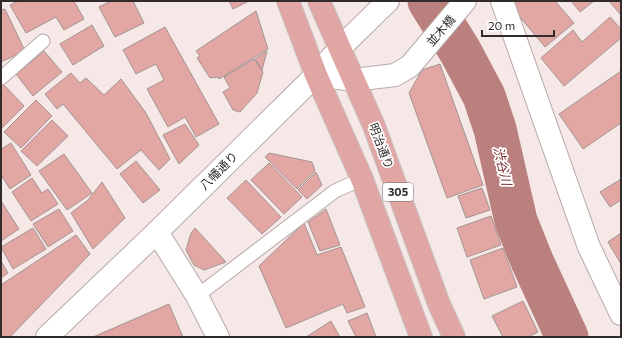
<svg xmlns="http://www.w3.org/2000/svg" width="622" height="338" font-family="Commissioner,'Noto Sans JP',sans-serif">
  <rect width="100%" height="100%" fill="#f6e8e7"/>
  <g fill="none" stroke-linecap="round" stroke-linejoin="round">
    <path stroke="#b9807d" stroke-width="43" d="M429 1 460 51 484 96 495 129 516 221 532 261 567 337"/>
  </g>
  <g fill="#e2a6a3" stroke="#a29594">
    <path d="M18 1H74L84 19 64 30 56 17 26 33 10 5Z"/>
    <path d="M111 1H133L144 23 115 37 99 7Z"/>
    <path d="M229 1H249L233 9Z"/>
    <path d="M512 1H555L574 23 545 47 509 4Z"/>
    <path d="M571 1H594L580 12Z"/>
    <path d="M609 1H621V15Z"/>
    <path d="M5 9 25 51 1 62V10Z"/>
    <path d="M256 11 268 49 219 79 218 77 210 78 197 58 200 56 196 51Z"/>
    <path d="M610 17 621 29V38L564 86 541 58 573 30 582 42Z"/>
    <path d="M92 25 104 46 73 65 60 44Z"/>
    <path d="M165 27 219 124 196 137 185 117 168 127 147 89 164 80 156 64 136 74 123 50Z"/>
    <path d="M44 51 62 72 33 96 16 74Z"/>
    <path d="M267 51 262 70 255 59Z"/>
    <path d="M254 59 263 72 257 93 240 112 233 110 223 92 230 88 224 77Z"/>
    <path d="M440 64 483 185 447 198 409 93 422 70Z"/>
    <path d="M621 71V123L583 149 559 114Z"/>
    <path d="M71 73 80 83 86 78 104 95 121 79 146 113 170 159 159 170 141 150 117 169 63 104 57 109 45 94Z"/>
    <path d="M3 84 24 106 1 129V86Z"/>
    <path d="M36 100 52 116 21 148 4 132Z"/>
    <path d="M52 120 68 136 37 166 21 151Z"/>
    <path d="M185 124 199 145 179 164 163 135Z"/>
    <path d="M11 143 31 175 10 189 1 175V149Z"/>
    <path d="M269 153 312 162 315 171 297 189 265 157Z"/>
    <path d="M64 154 92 193 67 210 39 171Z"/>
    <path d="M136 161 160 190 143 203 120 174Z"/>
    <path d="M269 163 302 197 284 214 251 180Z"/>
    <path d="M316 172 322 185 307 199 298 190Z"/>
    <path d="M32 178 42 193 48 189 58 204 31 221 12 192Z"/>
    <path d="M621 179V200L610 207 600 192Z"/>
    <path d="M246 180 281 217 262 234 227 198Z"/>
    <path d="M102 182 125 218 93 249 71 213 88 200Z"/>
    <path d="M482 188 490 210 466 218 458 196Z"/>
    <path d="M1 201 19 229 1 241Z"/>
    <path d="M59 209 73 231 48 247 33 224Z"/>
    <path d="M326 209 340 245 320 251 308 222Z"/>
    <path d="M491 216 501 245 467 257 457 228Z"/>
    <path d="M304 223 317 255 341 247 365 307 347 313 343 304 286 328 259 266Z"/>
    <path d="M33 228 46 249 13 269 1 247Z"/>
    <path d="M195 228 226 262 204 270 194 265 186 250 191 233Z"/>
    <path d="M621 233V264L608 242Z"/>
    <path d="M76 235 90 254 10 337H1V285Z"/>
    <path d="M503 248 517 287 484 299 470 260Z"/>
    <path d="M1 261 8 273 1 278Z"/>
    <path d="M523 301 538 332 528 337H503L492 316Z"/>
    <path d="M169 304 183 337H93Z"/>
    <path d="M367 313 376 337H356L348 321Z"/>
    <path d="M331 321 340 337H306Z"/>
  </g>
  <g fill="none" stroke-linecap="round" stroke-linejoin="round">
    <g stroke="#b7a9a8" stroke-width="15">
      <g id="lane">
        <path d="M1 78 43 41"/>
        <path d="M197 296 335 191 362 179"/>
      </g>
    </g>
    <g stroke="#b7a9a8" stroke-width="24">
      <g id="street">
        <path d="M502 1 589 247 621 314"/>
        <path d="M316 75 354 80 395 75 410 66 465 1"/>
        <path d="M157 232 197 296 218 337"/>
      </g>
    </g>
    <g stroke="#b7a9a8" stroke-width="24">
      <path id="secondary" d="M47 337 157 232 316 75 340 48 388 1"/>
    </g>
    <g stroke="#c9c8c8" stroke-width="24">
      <g id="primary">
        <path d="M288 1 316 75 362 179 421 337"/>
        <path d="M319 1 374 126 439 304 454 337"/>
      </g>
    </g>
    <use href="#lane" stroke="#fff" stroke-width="13"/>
    <use href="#street" stroke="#fff" stroke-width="22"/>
    <use href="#secondary" stroke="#fff" stroke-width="22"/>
    <use href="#primary" stroke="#e0a6a4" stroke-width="22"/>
  </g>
  <g text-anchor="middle" stroke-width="3.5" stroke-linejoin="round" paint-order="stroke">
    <rect fill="#fff" stroke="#6f6b6b" stroke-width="1" x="383" y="183" width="30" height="18" rx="3"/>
    <g font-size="11" font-weight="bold" fill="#312c2b">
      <text x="398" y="196">305</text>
    </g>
    <g font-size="12" fill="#312c2b" stroke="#fff">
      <text transform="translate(441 31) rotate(-49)" y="4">並木橋</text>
      <text transform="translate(381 146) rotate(69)" y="4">明治通り</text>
      <text transform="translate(219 171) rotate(-45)" y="4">八幡通り</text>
    </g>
    <g font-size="13" font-style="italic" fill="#793031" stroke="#fff">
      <text transform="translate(503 166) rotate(77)" y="5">渋谷川</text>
    </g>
  </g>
  <rect width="622" height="338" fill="none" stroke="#312c2b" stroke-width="4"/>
  <path d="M482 30v6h72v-6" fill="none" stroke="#312c2b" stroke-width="2"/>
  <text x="488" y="30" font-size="12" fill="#312c2b" stroke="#ffffff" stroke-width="3" paint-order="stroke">20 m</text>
</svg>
